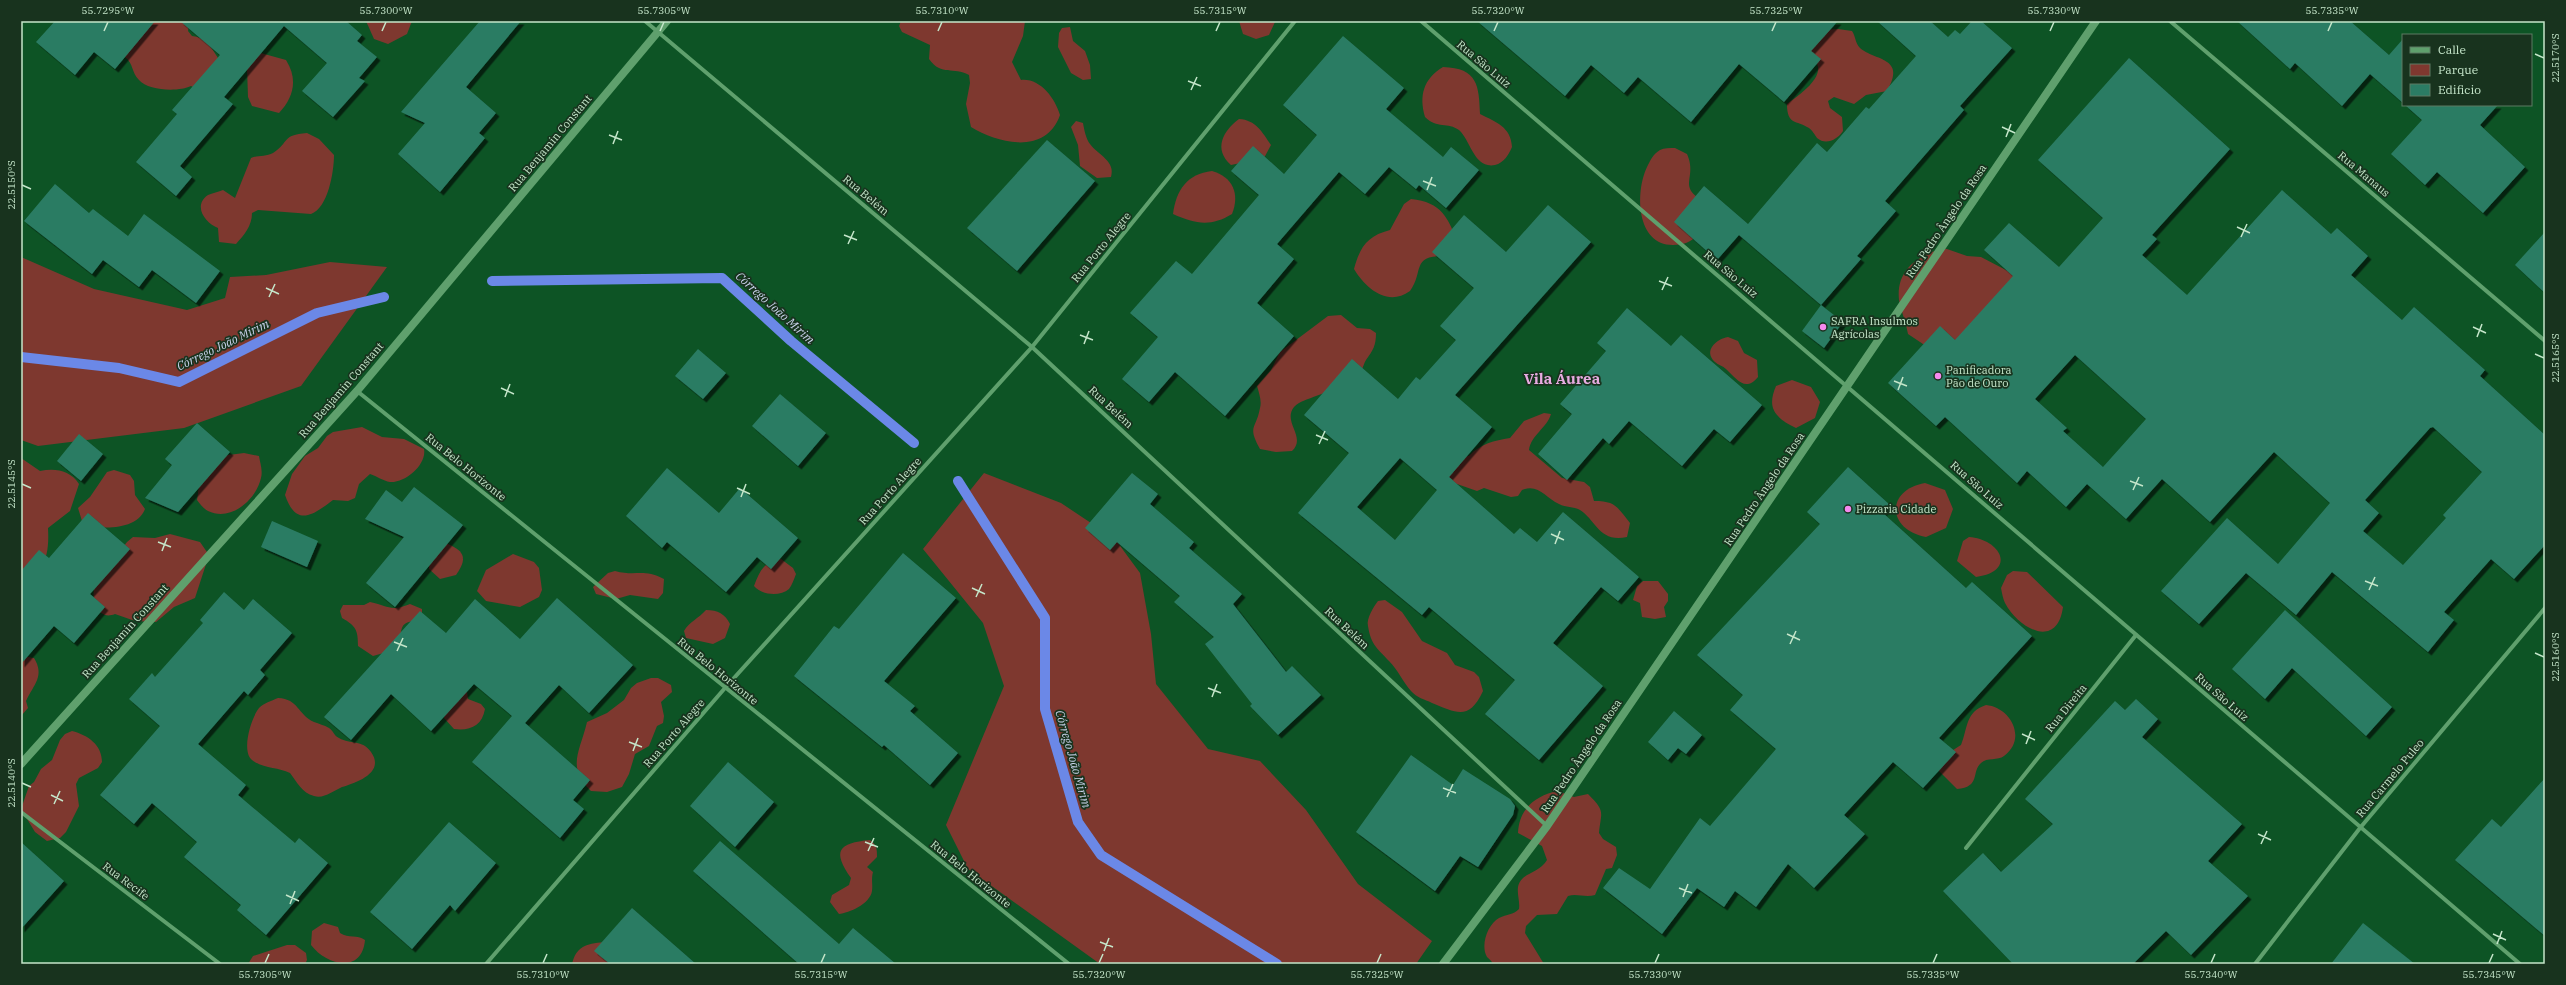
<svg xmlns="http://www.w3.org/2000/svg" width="2566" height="985" font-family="'IBM Plex Serif',serif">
  <defs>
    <filter id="shadow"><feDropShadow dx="3.5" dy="3.5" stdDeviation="0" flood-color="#0009"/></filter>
  </defs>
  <rect width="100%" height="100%" fill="#0d5425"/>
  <g fill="#7e382f">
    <path d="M119 21H187L189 24 188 31 192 36C205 37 211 47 218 58L199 90 191 86C179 92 148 91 139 80 131 72 134 64 125 57Z"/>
    <path d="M366 21H412L407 34 388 44 374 39Z"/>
    <path d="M901 21H1025L1023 36 1012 62 1021 80C1040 78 1055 98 1060 115 1046 155 999 144 971 127L966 104 970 83 969 75C953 66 942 77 929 59L930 45 902 32 899 26Z"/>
    <path d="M1239 21H1275V22L1269 35 1256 39 1243 34Z"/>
    <path d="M1070 27 1073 41 1085 51 1090 65 1091 79 1083 80 1071 73 1058 47 1059 33 1062 28Z"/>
    <path d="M1838 29 1852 31C1856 37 1855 43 1860 48 1875 61 1907 57 1887 91L1866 95 1854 104 1834 97 1828 101 1830 108 1842 117 1843 131C1838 139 1826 146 1817 138 1815 135 1812 130 1809 128 1796 120 1787 125 1787 104 1797 96 1828 77 1815 60 1810 54 1798 49 1791 45L1824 30Z"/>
    <path d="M257 52 286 60C298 79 294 97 279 113L252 106 248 97 247 68Z"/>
    <path d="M1443 67C1478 68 1479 86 1480 114 1496 122 1511 127 1512 147 1509 154 1504 163 1495 165 1474 169 1471 141 1459 130 1448 122 1437 129 1425 117 1419 96 1423 79 1443 67Z"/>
    <path d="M1239 119C1256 120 1262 132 1271 145L1264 158 1231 165C1213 149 1223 131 1239 119Z"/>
    <path d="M1076 121 1083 123C1084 129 1086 139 1090 144 1098 155 1116 161 1111 177L1097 178 1080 166 1078 145 1071 127Z"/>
    <path d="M307 133 319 139 334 155C334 172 328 208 311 214L258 210 252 213C252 226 244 235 236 244L219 242 218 228C206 224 192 206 208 195 212 193 219 192 223 190L235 198 251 158C258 155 266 157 273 153 290 142 281 135 307 133Z"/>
    <path d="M1675 148 1687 154C1698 179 1676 186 1705 202L1698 235C1691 242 1683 245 1673 245 1636 245 1635 192 1647 167 1650 161 1653 154 1660 150 1664 148 1670 148 1675 148Z"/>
    <path d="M1212 171C1233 177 1240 194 1232 214 1211 227 1195 224 1173 214 1176 190 1187 174 1212 171Z"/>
    <path d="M1411 199C1442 202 1448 218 1458 243L1443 256C1411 256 1424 272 1410 291 1388 307 1366 289 1354 269 1360 247 1367 236 1390 230L1404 204Z"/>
    <path d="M1940 249H1947L1967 256 1981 257 2025 280 1955 356 1923 344 1908 334C1906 322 1901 311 1899 300 1896 271 1916 257 1940 249Z"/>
    <path d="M21 257 94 289 187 310 225 298 230 277 266 275 330 262 387 267 301 386 184 428 38 446 21 440Z"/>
    <path d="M1341 315 1357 328 1370 329 1376 333C1376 346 1373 350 1366 360 1364 363 1363 368 1361 371 1351 383 1330 391 1316 396 1309 399 1299 401 1294 407 1282 422 1307 437 1292 451L1276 452 1260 449C1247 425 1256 430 1260 408 1262 401 1259 393 1257 386L1271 370 1280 352 1328 316Z"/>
    <path d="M1728 337 1738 341 1744 353 1757 360 1758 377C1745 393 1736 378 1726 369 1723 366 1718 365 1715 362 1703 351 1716 339 1728 337Z"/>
    <path d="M1792 380 1811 387 1820 402 1815 418 1796 428C1776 418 1766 409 1776 386Z"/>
    <path d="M1544 413 1551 414C1547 428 1531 435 1529 450L1562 478 1584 482 1590 487 1594 501C1616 501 1617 507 1630 523L1627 537C1599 543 1596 520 1580 510 1573 506 1566 508 1559 504 1546 498 1538 483 1522 490L1518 496 1511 497 1484 488 1477 491 1457 484 1451 485 1436 469 1455 457 1469 456C1481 443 1494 441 1510 438L1524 421Z"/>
    <path d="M362 427 382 437 404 439 424 449C427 464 406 483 390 482 383 481 377 476 370 474L359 484 355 498 348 501 333 500C312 516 296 527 285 495L292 474 305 456 318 448 327 436 333 432Z"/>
    <path d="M244 453 259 456C260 463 263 470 261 478 256 500 231 522 208 511 204 509 200 504 197 500L199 485 221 456Z"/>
    <path d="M21 458 40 471C55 468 70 470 79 484L70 511 48 528C50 563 41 568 21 595Z"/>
    <path d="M114 470 130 475 134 481 135 495 145 509C137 530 106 528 88 527L82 521 78 508 90 497 107 472Z"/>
    <path d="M984 473 1061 503 1115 539 1140 573 1151 634 1156 684 1208 749 1260 761 1306 810 1358 884 1432 941 1416 964H1100L968 869 946 825 1004 686 983 623 923 549Z"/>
    <path d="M1925 483 1945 490 1953 509 1946 528 1926 537C1887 530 1885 490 1925 483Z"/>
    <path d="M170 534 200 542 209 555 195 598 174 607 156 622 135 621 115 614C105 618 101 613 93 606L94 585 127 542 133 537 155 538Z"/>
    <path d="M1969 537C2000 539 2018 571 1976 577L1957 561 1963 541Z"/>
    <path d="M441 541C460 549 471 554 456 575L440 579 429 569 430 547Z"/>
    <path d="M513 554 534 562 539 568 542 590 539 597 520 607 486 601 477 591 486 570Z"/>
    <path d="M781 559 793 568 796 574C794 579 792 585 789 589 780 597 761 595 754 586 760 571 763 562 781 559Z"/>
    <path d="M615 571C637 577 642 568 664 579L663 593 658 599 630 595 616 599 596 594 593 587 608 573Z"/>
    <path d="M2013 571 2027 572 2063 607C2057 650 2019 629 2005 603 2003 599 2002 593 2001 588L2007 575Z"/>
    <path d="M1643 581H1658L1668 594V601L1664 607 1666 617 1655 619 1642 617 1640 603 1633 600 1637 586Z"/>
    <path d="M1385 600 1402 612 1422 641 1447 653 1455 665 1474 672 1479 677 1483 691C1469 721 1457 713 1432 703 1424 699 1417 698 1411 691 1403 682 1398 670 1389 661 1377 648 1371 645 1368 626 1366 619 1374 606 1378 601Z"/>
    <path d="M370 602C389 606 390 612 410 604L422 609V616L417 622C406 620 400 625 401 637L387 652 373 656 358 646C358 630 356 626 342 618L340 611 343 605H364Z"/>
    <path d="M706 610C718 610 725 614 730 624L725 638 713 644 686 638 684 631C689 622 699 618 706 610Z"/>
    <path d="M21 656 34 658C45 676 34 684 26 701L28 708 21 716Z"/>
    <path d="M651 678H658L671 685 672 692 661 702 664 716 663 723 657 726 649 746 635 754 629 774 622 787 607 792 591 791C566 767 580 752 587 722L607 713 624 700 631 688 637 683Z"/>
    <path d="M462 688 467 692 468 699 481 704 485 709C482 726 470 731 454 729L444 718 445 711Z"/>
    <path d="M278 698C299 699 297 714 314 722 319 724 324 725 329 728 333 730 334 736 339 738 351 745 362 739 371 752 386 773 355 783 342 787 333 791 324 799 314 796 302 793 297 782 290 773 278 767 264 769 252 760 241 751 251 718 259 708 264 703 271 701 278 698Z"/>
    <path d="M1986 705C2010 707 2028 738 2004 756 1998 761 1987 757 1981 763 1971 772 1981 787 1957 789L1939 771C1940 756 1949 753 1961 745 1968 728 1965 712 1986 705Z"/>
    <path d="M72 731C88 735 102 745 102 762L98 768 79 778 76 784 79 806 66 832 60 838 47 841 35 832 21 809 29 786 34 782 41 769 52 760 60 740 65 734Z"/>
    <path d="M1553 792H1560L1574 797 1588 794C1606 812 1601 811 1599 833L1603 839 1616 847 1617 855 1612 868 1606 869 1595 895C1585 898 1577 893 1568 896L1557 914 1537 915 1526 926 1525 933 1544 964H1493C1492 961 1489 959 1487 957 1480 945 1488 924 1499 918 1507 914 1513 915 1519 909 1520 902 1517 894 1518 887 1521 872 1539 874 1547 860L1542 846 1518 833C1519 811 1532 798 1553 792Z"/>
    <path d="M870 840C877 845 877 849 877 857L867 867 873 872C871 879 873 885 872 891 870 904 849 913 839 914L830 902 832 895 849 885 851 878C832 851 838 843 870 840Z"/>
    <path d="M324 923 338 927 340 933C349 939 357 934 365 940 362 974 327 966 311 945L312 931Z"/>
    <path d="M607 942 623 964H572C576 945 589 943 607 942Z"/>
    <path d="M287 945H295L306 953 307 960 305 964H248L253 956Z"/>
  </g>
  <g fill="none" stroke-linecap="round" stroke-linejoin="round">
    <g stroke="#6b88e7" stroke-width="10">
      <path d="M492 281 722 278 791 341 914 443"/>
      <path d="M21 357 119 368 179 382 317 313 384 297"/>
      <path d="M958 481 1045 618V709L1078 822 1101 855 1277 964"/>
    </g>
  </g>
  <g fill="#2b7c64" fill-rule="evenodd" filter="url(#shadow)">
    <path d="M55 21H155L115 69 94 52 75 75 36 42Z"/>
    <path d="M180 21H346L362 35 357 41 377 57 359 78 365 81 333 117 302 91 327 63 284 26 224 97 233 104 180 166 192 177 176 196 136 162 177 114 172 110 220 55Z"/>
    <path d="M480 21H521L466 87 496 113 479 133 485 138 440 192 398 154 425 123 401 112Z"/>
    <path d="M1477 21H1838L1811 51 1821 59 1784 102 1739 64 1691 122 1638 77 1624 93 1591 65 1565 96Z"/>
    <path d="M1877 21H1930L1948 37 1955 30 1960 34 1972 21H1981L2012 48 1960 106 1964 110 1885 201 1896 211 1857 256 1861 259 1821 305 1739 235 1717 260 1674 222 1704 186 1748 224 1817 143 1827 152 1866 107 1869 109 1916 56Z"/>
    <path d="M2237 21H2350L2389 55 2403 39V103L2370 74 2342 106 2295 63 2290 69Z"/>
    <path d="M1343 36 1404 88 1386 109 1443 157 1451 147 1479 170 1446 208 1419 185 1416 189 1389 167 1365 194 1339 172 1277 244 1294 259 1257 303 1294 336 1225 416 1175 372 1149 402 1122 379 1158 337 1130 313 1176 261 1192 274 1259 195 1231 171 1253 146 1284 174 1317 135 1283 105Z"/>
    <path d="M2129 58 2230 149 2152 235 2157 239 2142 255 2187 295 2282 190 2331 234 2337 228 2368 256 2351 275 2402 320 2414 307 2485 370 2480 376 2545 435V545L2514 579 2491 559 2444 612 2454 620 2428 652 2332 572 2296 615 2246 573 2199 624 2161 591 2227 518 2278 564 2330 503 2274 452 2210 522 2162 479 2126 519 2087 484 2066 507 2027 471 2017 483 1945 417 1936 426 1888 383 1940 326 1955 340 2013 276 1984 250 2009 223 2059 267 2103 218 2038 160ZM2075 355 2146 419 2103 467 2063 431 2067 428 2035 399ZM2433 427 2482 472 2443 515 2446 518 2403 565 2363 531 2379 513 2365 500 2430 428Z"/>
    <path d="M2405 105H2498L2480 125 2525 167 2483 213 2437 172 2425 185 2391 154 2422 120Z"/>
    <path d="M1047 140 1095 181 1017 271 967 228Z"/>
    <path d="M55 184 89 213 93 209 128 236 144 214 220 271 196 303 152 270 139 287 103 260 92 274 24 221Z"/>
    <path d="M1548 205 1591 242 1455 395 1492 427 1449 477 1514 534 1520 528 1537 542 1563 512 1639 577 1618 601 1601 587 1553 643 1603 686 1539 760 1485 714 1515 680 1429 607 1422 615 1298 513 1349 453 1304 415 1352 359 1398 399 1416 377 1420 380 1456 340 1440 326 1474 288 1432 252 1464 215 1506 252ZM1400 458 1437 490 1395 540 1357 507Z"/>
    <path d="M2545 232V293L2515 265Z"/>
    <path d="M1821 305 1843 322 1824 348 1802 331Z"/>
    <path d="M1627 308 1671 346 1681 335 1762 405 1730 442 1714 429 1682 466 1629 421 1609 444 1603 438 1567 480 1538 454 1572 414 1560 404 1606 351 1597 343Z"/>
    <path d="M698 349 726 373 703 399 675 376Z"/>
    <path d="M780 394 826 433 798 466 752 426Z"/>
    <path d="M197 423 230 452 178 512 145 498 172 465 165 459Z"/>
    <path d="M79 434 103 454 81 481 57 461Z"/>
    <path d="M1848 467 1890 505 1883 513 1966 588 1972 582 2032 636 1939 738 1956 752 1923 788 1893 762 1844 815 1865 834 1814 888 1788 864 1756 907 1735 891 1724 907 1697 888 1662 934 1603 888 1619 868 1650 889 1700 818 1710 826 1776 749 1730 710 1743 695 1697 655 1820 524 1807 512Z"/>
    <path d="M667 468 719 513 740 488 798 538 771 569 757 557 726 592 667 542 662 548 626 516Z"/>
    <path d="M1132 473 1158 494 1150 504 1194 542 1189 548 1242 594 1233 604 1286 672 1292 666 1321 695 1278 735 1250 706 1252 704 1205 644 1214 637 1174 602 1180 596 1117 542 1110 550 1085 528Z"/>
    <path d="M414 487 463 525 395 607 366 583 404 537 365 519 386 490 402 502Z"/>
    <path d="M88 513 130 549 90 594 105 607 74 643 54 626 21 664V571L39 550 49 558Z"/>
    <path d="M272 521 318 541 307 567 261 547Z"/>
    <path d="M903 553 956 598 884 681 915 706 910 711 958 753 930 785 884 745 882 747 794 676 834 626 839 629Z"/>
    <path d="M224 592 244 610 253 599 292 633 260 670 265 675 248 695 244 691 198 744 246 785 238 795 295 843 299 838 328 863 266 935 237 910 241 905 184 857 197 842 152 803 134 824 100 795 160 726 129 699 152 673 155 677 203 623 200 620Z"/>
    <path d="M557 598 633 665 589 713 559 685 525 723 590 780 573 800 584 809 560 838 472 762 512 716 474 684 431 731 391 694 351 740 324 717 420 611 446 633 475 599 520 639Z"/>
    <path d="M2285 610 2392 707 2366 736 2292 668 2265 699 2232 669Z"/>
    <path d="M2136 699 2158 719 2142 737 2242 824 2208 861 2248 896 2191 955 2166 931 2133 964H2013L1943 891 1983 853 2001 872 2053 824 2025 799 2115 701 2125 710Z"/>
    <path d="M1674 711 1702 735 1686 754 1678 748 1668 760 1648 742Z"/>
    <path d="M1411 755 1453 785 1463 769 1510 799 1515 806 1513 815 1478 867 1460 856 1435 891 1356 832Z"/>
    <path d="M728 762 774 802 735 847 690 806Z"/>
    <path d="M2545 778V936L2455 860 2492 819 2501 827Z"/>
    <path d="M449 822 496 863 455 911 450 905 412 949 370 912Z"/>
    <path d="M720 841 839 944 853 928 896 964H799L693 871Z"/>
    <path d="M21 842 64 881 21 929Z"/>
    <path d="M632 908 696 964H610L594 951Z"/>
    <path d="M2363 923 2377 934 2415 964H2331Z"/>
  </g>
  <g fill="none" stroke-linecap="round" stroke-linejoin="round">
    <g stroke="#5fa06d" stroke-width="4">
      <path d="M645 21 1032 347 1547 826"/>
      <path d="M1421 21 2520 964"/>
      <path d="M2170 21 2545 341"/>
      <path d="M357 391 1069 964"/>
      <path d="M21 812 220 964"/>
      <path d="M1966 848 2136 635"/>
      <path d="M486 964 725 688 1032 347 1295 21"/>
      <path d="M2255 964 2360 828 2545 608"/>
    </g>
    <g stroke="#5fa06d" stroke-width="8">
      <path d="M21 764 357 391 667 21"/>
      <path d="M1443 964 1547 826 2096 21"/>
    </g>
  </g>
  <path fill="none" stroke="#c5e6ca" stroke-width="1.5" d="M104 31 108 22M382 31 386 22M660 31 664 22M938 31 942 22M1216 31 1220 22M1494 31 1498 22M1772 31 1776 22M2050 31 2054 22M2328 31 2332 22M2535 54 2544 58M1188 81 1201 86M1191 90 1197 77M2002 127 2015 133M609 135 622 140M2006 137 2011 124M613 144 618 131M1423 181 1436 186M22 185 31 189M1427 190 1432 177M2237 227 2250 233M844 235 857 240M2241 237 2247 224M848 244 854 231M1659 281 1672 286M266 288 279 294M1662 290 1668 277M269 297 275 284M2473 327 2486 333M1080 335 1093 340M2477 337 2482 324M1084 344 1089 331M2535 354 2544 358M1894 381 1907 386M501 388 514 394M1898 390 1903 377M505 397 510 384M1316 435 1328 440M1319 444 1325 431M2130 481 2143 486M22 484 31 488M737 488 750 494M2133 490 2139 477M741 497 746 484M1551 534 1564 540M158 542 171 547M1555 544 1560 531M162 551 167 538M2365 581 2378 586M972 588 985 594M2369 590 2375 577M976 597 982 584M1787 634 1800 640M394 642 407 647M1790 644 1796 631M397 651 403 638M2535 653 2544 657M1208 688 1221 693M1212 697 1217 684M2022 734 2035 740M629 742 642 747M2026 744 2031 731M633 751 638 738M22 783 31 787M1443 788 1456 793M51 795 63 801M1447 797 1453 784M54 804 60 791M2258 834 2271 840M865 842 878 847M2261 844 2267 831M868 851 874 838M1679 888 1692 893M286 895 299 901M1683 897 1688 884M290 904 295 891M2493 934 2506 940M1100 942 1113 947M2497 944 2502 931M1104 951 1109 938M265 963 269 954M543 963 547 954M821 963 825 954M1099 963 1103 954M1377 963 1381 954M1655 963 1659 954M1933 963 1937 954M2211 963 2215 954M2489 963 2493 954"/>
  <g fill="#f589ee" stroke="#18331e" stroke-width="1.5">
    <circle cx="1823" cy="327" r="4"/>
    <circle cx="1938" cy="376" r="4"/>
    <circle cx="1848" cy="509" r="4"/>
  </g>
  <g text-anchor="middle" stroke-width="3.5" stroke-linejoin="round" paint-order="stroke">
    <g font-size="11" fill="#c5e6ca" stroke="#18331e">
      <text transform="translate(1484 64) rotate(40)" y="4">Rua São Luiz</text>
      <text transform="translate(550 143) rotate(-50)" y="4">Rua Benjamin Constant</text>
      <text transform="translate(2364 174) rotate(40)" y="4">Rua Manaus</text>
      <text transform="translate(866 195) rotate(40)" y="4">Rua Belém</text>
      <text transform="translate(1946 221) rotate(-56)" y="4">Rua Pedro Ângelo da Rosa</text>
      <text transform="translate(1101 247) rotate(-51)" y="4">Rua Porto Alegre</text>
      <text transform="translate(1731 274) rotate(40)" y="4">Rua São Luiz</text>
      <text transform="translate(341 390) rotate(-49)" y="4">Rua Benjamin Constant</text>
      <text transform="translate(1111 407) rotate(43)" y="4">Rua Belém</text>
      <text transform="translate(466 467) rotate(39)" y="4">Rua Belo Horizonte</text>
      <text transform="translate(1977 485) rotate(41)" y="4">Rua São Luiz</text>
      <text transform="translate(1764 489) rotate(-56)" y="4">Rua Pedro Ângelo da Rosa</text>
      <text transform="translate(890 491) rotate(-48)" y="4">Rua Porto Alegre</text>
      <text transform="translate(1347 628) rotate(43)" y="4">Rua Belém</text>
      <text transform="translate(125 631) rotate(-48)" y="4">Rua Benjamin Constant</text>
      <text transform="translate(718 671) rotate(39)" y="4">Rua Belo Horizonte</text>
      <text transform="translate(2222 697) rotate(41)" y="4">Rua São Luiz</text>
      <text transform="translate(2066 708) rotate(-51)" y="4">Rua Direita</text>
      <text transform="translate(674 733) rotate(-49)" y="4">Rua Porto Alegre</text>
      <text transform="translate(1581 756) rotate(-56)" y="4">Rua Pedro Ângelo da Rosa</text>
      <text transform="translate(2390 778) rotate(-50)" y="4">Rua Carmelo Puleo</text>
      <text transform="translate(971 874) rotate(39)" y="4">Rua Belo Horizonte</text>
      <text transform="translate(126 881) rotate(37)" y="4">Rua Recife</text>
    </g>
    <g font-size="11" fill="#c5e6ca" stroke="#18331e" text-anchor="start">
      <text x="1831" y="325">SAFRA Insulmos<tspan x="1831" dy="13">Agrícolas</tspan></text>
      <text x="1946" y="374">Panificadora<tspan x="1946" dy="13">Pão de Ouro</tspan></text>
      <text x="1856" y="513">Pizzaria Cidade</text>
    </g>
    <g font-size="12" font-style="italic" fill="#cad3eb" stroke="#18331e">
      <text transform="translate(775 308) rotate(42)" y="4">Córrego João Mirim</text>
      <text transform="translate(223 345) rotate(-26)" y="4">Córrego João Mirim</text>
      <text transform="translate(1073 759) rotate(74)" y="4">Córrego João Mirim</text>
    </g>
    <g font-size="15" font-weight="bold" fill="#e7abe1" stroke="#18331e">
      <text x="1562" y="384">Vila Áurea</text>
    </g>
  </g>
  <rect width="2566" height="985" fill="none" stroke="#18331e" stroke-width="44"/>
  <rect x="2402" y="34" width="130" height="72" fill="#18331e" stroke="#5d7b63"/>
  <rect x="2410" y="47" width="20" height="6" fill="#5fa06d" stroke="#5d7b63"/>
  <text x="2438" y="54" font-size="12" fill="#c5e6ca">Calle</text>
  <rect x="2410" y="64" width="20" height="12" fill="#7e382f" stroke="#5d7b63"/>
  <text x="2438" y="74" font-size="12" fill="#c5e6ca">Parque</text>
  <rect x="2410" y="84" width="20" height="12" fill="#2b7c64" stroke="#5d7b63"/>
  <text x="2438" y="94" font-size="12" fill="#c5e6ca">Edificio</text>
  <rect x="22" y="22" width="2522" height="941" fill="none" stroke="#c5e6ca" stroke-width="1.5"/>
  <g font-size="10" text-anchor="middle" fill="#c5e6ca">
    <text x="108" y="14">55.7295°W</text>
    <text x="386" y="14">55.7300°W</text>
    <text x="664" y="14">55.7305°W</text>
    <text x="942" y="14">55.7310°W</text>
    <text x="1220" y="14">55.7315°W</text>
    <text x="1498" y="14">55.7320°W</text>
    <text x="1776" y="14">55.7325°W</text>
    <text x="2054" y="14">55.7330°W</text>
    <text x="2332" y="14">55.7335°W</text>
    <text transform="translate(2555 58) rotate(-90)" y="4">22.5170°S</text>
    <text transform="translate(11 185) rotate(-90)" y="4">22.5150°S</text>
    <text transform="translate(2555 358) rotate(-90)" y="4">22.5165°S</text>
    <text transform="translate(11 484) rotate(-90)" y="4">22.5145°S</text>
    <text transform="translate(2555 657) rotate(-90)" y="4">22.5160°S</text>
    <text transform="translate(11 783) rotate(-90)" y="4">22.5140°S</text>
    <text x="265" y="978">55.7305°W</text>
    <text x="543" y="978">55.7310°W</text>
    <text x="821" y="978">55.7315°W</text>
    <text x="1099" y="978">55.7320°W</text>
    <text x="1377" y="978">55.7325°W</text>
    <text x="1655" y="978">55.7330°W</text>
    <text x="1933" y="978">55.7335°W</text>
    <text x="2211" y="978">55.7340°W</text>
    <text x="2489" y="978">55.7345°W</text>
  </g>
</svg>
